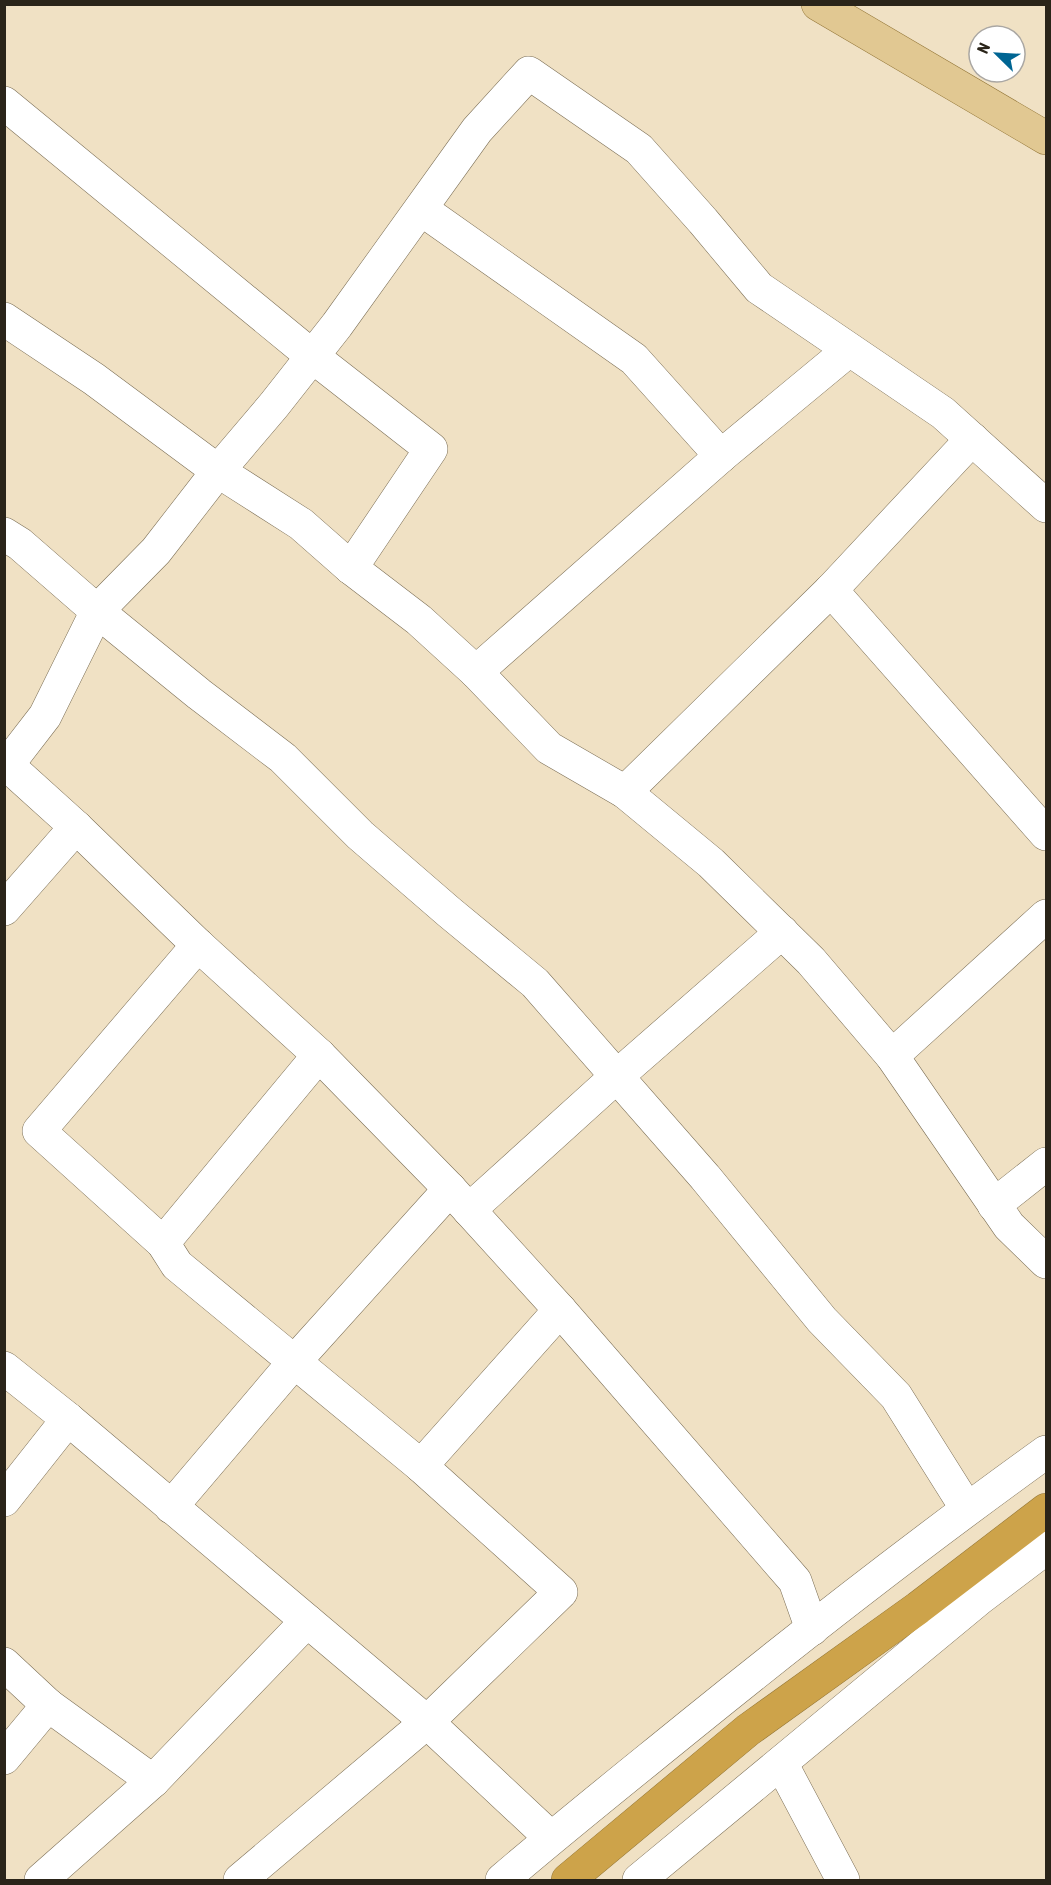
<svg xmlns="http://www.w3.org/2000/svg" width="1051" height="1885" font-family="'Asap Condensed',sans-serif">
  <rect width="100%" height="100%" fill="#f0e1c4"/>
  <g fill="none" stroke-linecap="round" stroke-linejoin="round">
    <g stroke="#7c6f56" stroke-width="34">
      <g id="minor">
        <path d="M4 103 312 356 431 449 351 568"/>
        <path d="M421 209 634 359 721 456"/>
        <path d="M4 319 94 379 218 471 301 524 351 568 419 620 476 672 549 748 625 792 711 863 811 961 892 1056 1009 1226 1046 1262"/>
        <path d="M4 534 20 544 97 611 199 694 283 758 360 835 449 912 535 983 705 1177 822 1320 896 1396 967 1509"/>
        <path d="M831 590 1046 834"/>
        <path d="M476 672 721 456 849 350"/>
        <path d="M4 762 76 827 4 909"/>
        <path d="M8 764 45 716 97 611 156 551 218 471 274 405 337 325 477 130 529 73 639 149 703 221 759 288 943 413 1046 506"/>
        <path d="M625 792 831 590 972 439"/>
        <path d="M76 827 198 945 319 1055 450 1189 560 1310 795 1581 812 1629"/>
        <path d="M198 945 39 1131 163 1243 177 1265 421 1466 561 1592 427 1722 240 1880"/>
        <path d="M892 1056 1046 916"/>
        <path d="M994 1205 1046 1164"/>
        <path d="M469 1210 616 1077 782 932"/>
        <path d="M163 1243 319 1055"/>
        <path d="M4 1368 68 1419 427 1722 551 1838"/>
        <path d="M421 1466 560 1310"/>
        <path d="M4 1500 68 1419"/>
        <path d="M171 1507 295 1361 450 1189"/>
        <path d="M4 1664 48 1705 153 1781"/>
        <path d="M4 1758 48 1705"/>
        <path d="M781 1763 843 1880"/>
        <path d="M41 1880 153 1781 307 1621"/>
        <path d="M502 1880C564 1827 628 1776 692 1724 808 1630 925 1539 1046 1452"/>
        <path d="M639 1880 980 1598 1046 1548"/>
      </g>
    </g>
    <g stroke="#947739" stroke-width="34">
      <path id="major" d="M818 4 1046 138"/>
    </g>
    <g stroke="#947739" stroke-width="34">
      <path id="highway" d="M568 1880 748 1730 918 1608 1046 1510"/>
    </g>
    <use href="#minor" stroke="#fff" stroke-width="33"/>
    <use href="#major" stroke="#e1c892" stroke-width="33"/>
    <use href="#highway" stroke="#cda34a" stroke-width="33"/>
  </g>
  <rect width="1051" height="1885" fill="none" stroke="#2a2419" stroke-width="12"/>
  <g transform="translate(997 54) rotate(294)"><circle r="28" fill="#ffffff" stroke="#aaa7a3" stroke-width="1.5"/>
  <path d="M0-4.5L10 22L0 15L-10 22Z" fill="#006593"/>
  <text y="-9" font-size="16" font-weight="bold" text-anchor="middle" fill="#2a2419">N</text>
  </g>
</svg>
